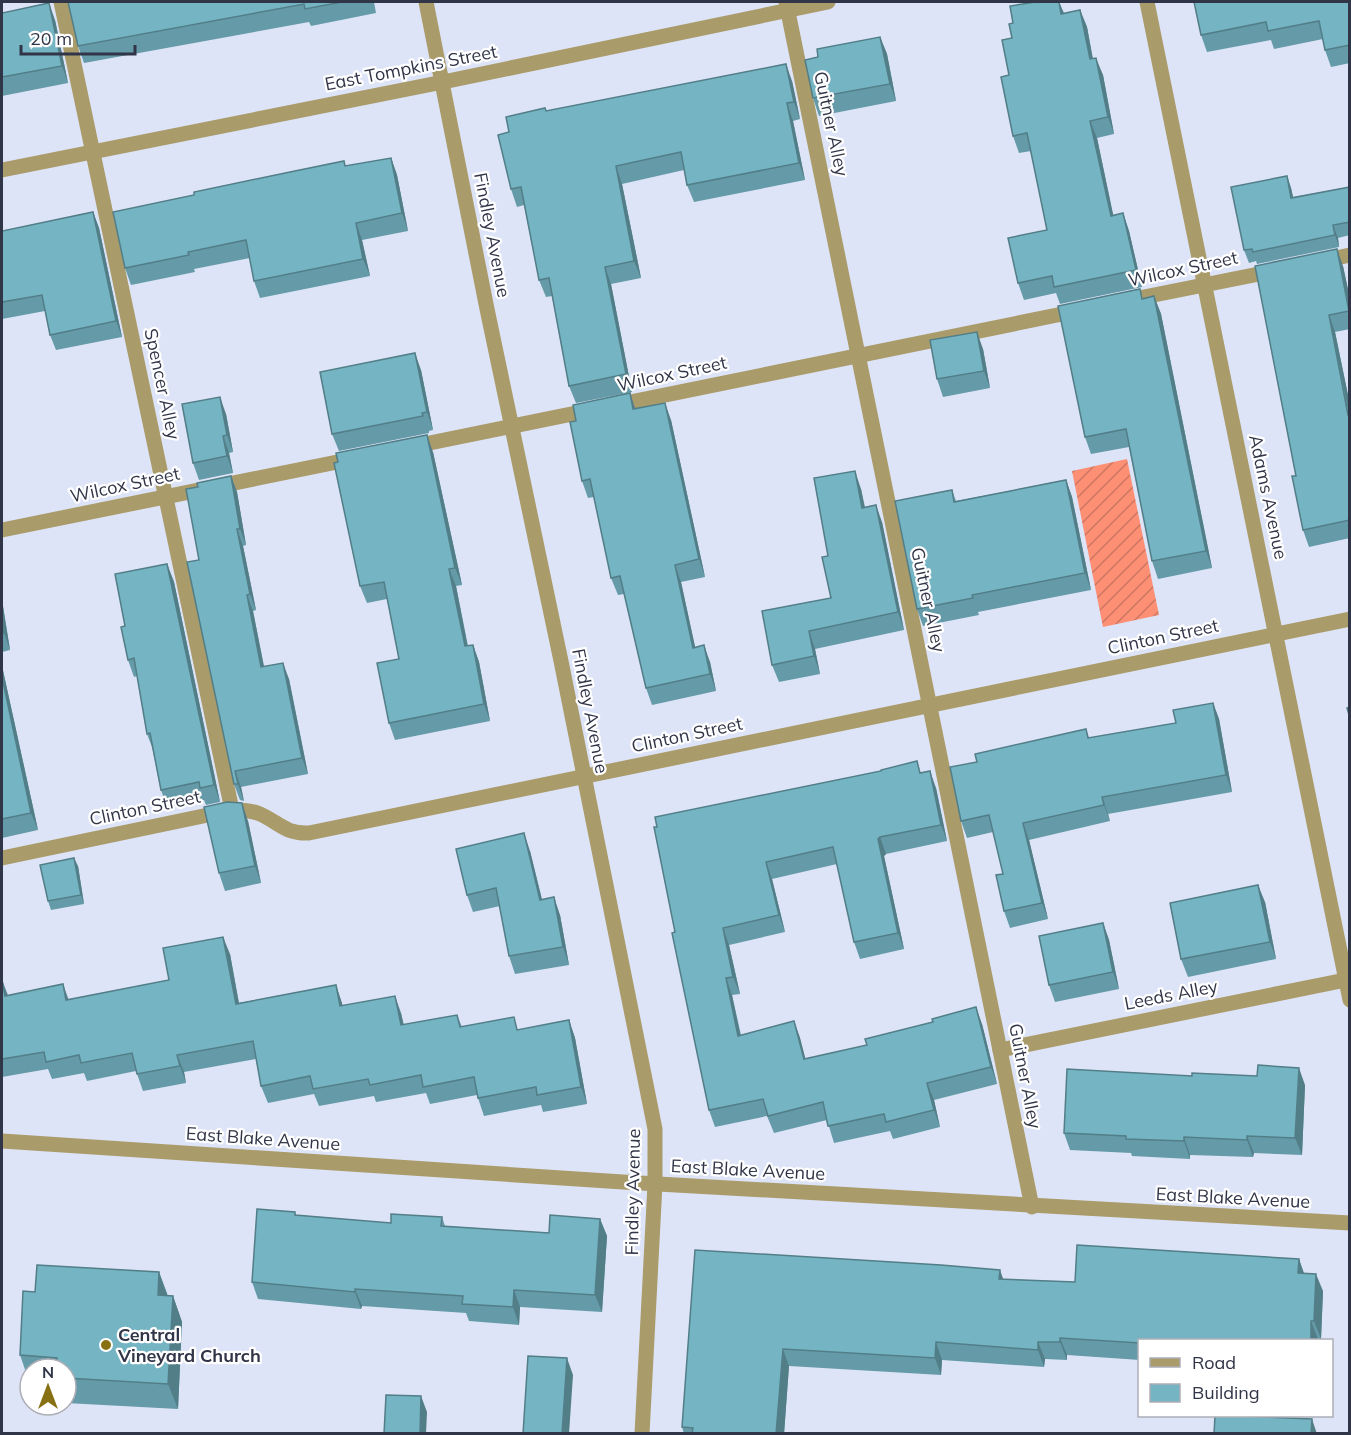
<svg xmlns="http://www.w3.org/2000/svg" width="1351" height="1435" font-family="Mulish,sans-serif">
  <defs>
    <pattern id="garden-furrows" width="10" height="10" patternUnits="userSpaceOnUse" patternTransform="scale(1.5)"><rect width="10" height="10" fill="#fd8f75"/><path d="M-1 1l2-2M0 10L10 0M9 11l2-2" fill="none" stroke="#cd7662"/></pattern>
  </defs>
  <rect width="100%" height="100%" fill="#dee4f7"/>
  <path fill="url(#garden-furrows)" d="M1127 459 1159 615 1103 627 1072 471Z"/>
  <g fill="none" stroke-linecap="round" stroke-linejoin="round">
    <g stroke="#aa9b6a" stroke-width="15">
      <path d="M61 2 232 810"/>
      <path d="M426 2 487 309 561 661 655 1129V1184L642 1434"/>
      <path d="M786 2 1032 1207"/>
      <path d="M1147 2 1350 1000"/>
      <path d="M2 170 443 82 828 2"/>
      <path d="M1321 261 1350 255"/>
      <path d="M1124 301 1274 271"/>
      <path d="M410 447 1077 311"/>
      <path d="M2 530 357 458"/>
      <path d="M2 858 232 810C241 810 251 810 260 814 280 823 285 834 309 833L1350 619"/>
      <path d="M1000 1050 1350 979"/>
      <path d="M2 1141 623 1182 1350 1223"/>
    </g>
  </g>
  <g fill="#659ba8">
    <path d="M68 2H374L376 13 311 26 309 22 84 63 78 46Z"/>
    <path d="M1035 2H1059L1064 13 1080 10 1087 27 1093 59 1103 75 1114 134 1097 138 1113 215 1123 213 1129 231 1142 287 1060 304 1056 293 1024 300 1018 283 1047 230 1031 151 1019 153 1013 136 1009 75 1013 23Z"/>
    <path d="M1350 2V63L1331 67 1325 50 1323 39 1274 49 1271 40 1207 52 1201 35Z"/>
    <path d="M2 13 55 20 68 83 2 96Z"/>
    <path d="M880 37 887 54 896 101 819 116 813 98 818 57Z"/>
    <path d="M792 81 800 119 793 121 805 180 694 202 687 185 684 170 622 184 641 278 611 284 632 392 576 403 569 386 552 296 546 297 539 280 524 205 517 207 511 189 509 132 546 111Z"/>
    <path d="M391 158 397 175 408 231 362 240 370 276 260 298 254 281 250 258 194 269 195 272 131 285 125 268 346 166Z"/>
    <path d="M1287 176 1291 188 1293 197 1350 187V235L1338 238 1339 247 1257 264 1256 261 1249 263 1244 250Z"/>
    <path d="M93 212 99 228 122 337 56 350 50 335 45 311 2 319V231Z"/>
    <path d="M1255 266H1343L1350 299V329L1335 332 1350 405V538L1309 547 1303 530 1296 476Z"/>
    <path d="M1154 296 1161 314 1212 568 1158 579 1152 561 1129 447 1091 454 1085 437Z"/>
    <path d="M983 349 990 388 943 397 937 379Z"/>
    <path d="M421 370 433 430 429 431V433L339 451 332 434Z"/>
    <path d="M635 409 671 420 705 577 681 582 695 647 710 662 716 691 652 705 646 688 624 594 618 595 611 578 594 497 588 498 582 481Z"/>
    <path d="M226 414 233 452 229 453 233 473 199 480 193 463Z"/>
    <path d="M433 452 462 585 456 586 468 646 473 645 479 662 490 721 395 740 389 723 399 659 387 599 367 603 360 586Z"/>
    <path d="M231 476 237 492 246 545 243 546 256 610 253 611 264 666 289 679 308 774 241 787 244 801 240 800 234 784 198 487Z"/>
    <path d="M1066 480 1072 497 1091 590 978 612 979 615 923 626 917 609 952 490 956 501Z"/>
    <path d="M861 489 865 507 882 522 904 630 815 649 820 674 779 682 772 665 831 598 828 556Z"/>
    <path d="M167 564 174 582 220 802 206 805 204 800 167 807 161 790 152 747 147 734 137 676 134 677 128 660 125 626Z"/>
    <path d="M2 600 10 650 2 652Z"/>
    <path d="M2 666 38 830 2 838Z"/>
    <path d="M1213 703 1219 719 1232 792 1108 814 1110 821 1029 840 1048 919 1010 928 1004 911 1003 874 993 832 967 838 961 821 977 762 1086 729 1089 738 1176 723Z"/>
    <path d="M881 771 921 772 936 788 947 841 886 854 884 856 904 949 860 959 854 942 837 864 772 879 785 932 729 945 740 994 732 995 741 1035 794 1021 800 1038 805 1059 982 1024 997 1084 934 1100 940 1127 893 1139 890 1131 834 1143 827 1120 774 1133 767 1116 715 1127 709 1110 675 932Z"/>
    <path d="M248 821 261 883 225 891 219 873Z"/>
    <path d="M530 851 542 899 560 915 569 965 515 974 509 956 500 906 473 912 467 895Z"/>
    <path d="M78 866 84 904 51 910 48 901Z"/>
    <path d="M1265 902 1276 959 1188 977 1181 959Z"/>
    <path d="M1103 923 1109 940 1119 989 1055 1002 1049 985Z"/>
    <path d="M230 954 239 1003 336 985 342 1005 401 1013 404 1025 457 1015 462 1027 519 1030 569 1020 575 1038 587 1104 543 1112 541 1105 484 1116 477 1095 430 1104 426 1093 376 1102 374 1096 319 1106 314 1094 268 1103 261 1086 256 1059 184 1072 186 1083 143 1091 136 1071 87 1081 84 1073 52 1079 48 1069 2 1077V980L8 995 69 1000 169 980Z"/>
    <path d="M1305 1085 1302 1155 1254 1153 1253 1157 1190 1155V1159L1132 1156 1131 1153 1070 1150 1064 1133Z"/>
    <path d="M295 1212 296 1215 391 1223 442 1217 445 1226 549 1233 600 1219 607 1236 602 1312 520 1307 519 1325 469 1321 466 1313 362 1306 361 1309 258 1299 252 1282Z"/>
    <path d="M695 1250 1003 1279 1075 1282 1299 1259 1304 1273 1323 1291 1321 1339H1318V1341H1140V1360L1067 1355V1360L1045 1359 1044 1367 942 1360 941 1375 789 1366 784 1434H684L682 1427Z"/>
    <path d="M159 1272 168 1296H173L182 1322 178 1409 66 1403V1369H30V1381H29L20 1355 35 1292Z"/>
  </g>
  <g fill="#527e88">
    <path d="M1059 2 1064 14H1061Z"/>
    <path d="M49 3 55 20 68 83 62 66Z"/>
    <path d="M1080 10 1087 27 1096 77 1090 59Z"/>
    <path d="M880 37 887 54 896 101 890 84Z"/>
    <path d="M1096 58 1103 75 1114 134 1108 117Z"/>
    <path d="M786 64 792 81 800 119 794 102Z"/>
    <path d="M787 103 793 121 805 180 799 163Z"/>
    <path d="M1090 121 1097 138 1117 233 1111 216Z"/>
    <path d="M391 158 397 175 408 231 402 213Z"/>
    <path d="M616 166 622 184 641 278 634 261Z"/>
    <path d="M1287 176 1291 188 1296 210 1291 198Z"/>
    <path d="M93 212 99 228 122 337 116 321Z"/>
    <path d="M1123 213 1129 231 1142 287 1136 270Z"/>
    <path d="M356 223 362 240 370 276 363 259Z"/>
    <path d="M1333 225 1338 238 1339 247 1335 235Z"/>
    <path d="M1337 249 1343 266 1350 299V313Z"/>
    <path d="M605 267 611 284 632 392 626 374Z"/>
    <path d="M1154 296 1161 314 1212 568 1206 551Z"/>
    <path d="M1329 315 1335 332 1350 405V418Z"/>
    <path d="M977 332 983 349 990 388 984 371Z"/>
    <path d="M415 353 421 370 433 430 427 412Z"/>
    <path d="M630 393 636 411 633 409Z"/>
    <path d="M220 397 226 414 233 452 227 435Z"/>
    <path d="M665 403 671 420 705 577 699 559Z"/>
    <path d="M427 435 433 452 462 585 455 568Z"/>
    <path d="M223 436 229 453 233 473 227 456Z"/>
    <path d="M855 471 861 489 868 525 862 508Z"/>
    <path d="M231 476 237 492 246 545 240 529Z"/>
    <path d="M1066 480 1072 497 1091 590 1085 573Z"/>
    <path d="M876 505 882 522 904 630 898 612Z"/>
    <path d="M237 529 243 546 256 610 250 594Z"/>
    <path d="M167 564 174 582 220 802 214 785Z"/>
    <path d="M675 565 681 582 699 665 693 648Z"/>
    <path d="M449 569 456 586 471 664 465 646Z"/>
    <path d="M247 595 253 611 267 683 261 667Z"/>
    <path d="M2 600 10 650 4 633 2 618Z"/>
    <path d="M809 631 815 649 820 674 814 656Z"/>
    <path d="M473 645 479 662 490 721 484 704Z"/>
    <path d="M704 645 710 662 716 691 710 674Z"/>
    <path d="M283 663 289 679 308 774 302 758Z"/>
    <path d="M2 666 38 830 31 813 2 677Z"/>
    <path d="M1213 703 1219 719 1232 792 1226 775Z"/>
    <path d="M235 771 241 787 244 801 238 784Z"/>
    <path d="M930 771 936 788 947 841 941 825Z"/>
    <path d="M1102 797 1108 814 1110 821 1104 805Z"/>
    <path d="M242 803 248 821 261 883 255 866Z"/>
    <path d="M1023 823 1029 840 1048 919 1042 903Z"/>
    <path d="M524 833 530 851 546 917 540 900Z"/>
    <path d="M880 837 886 854 884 856 904 949 898 933 878 839Z"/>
    <path d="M74 858 78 866 84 904 81 895Z"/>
    <path d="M766 862 772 879 785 932 779 915Z"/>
    <path d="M1258 885 1265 902 1276 959 1270 942Z"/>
    <path d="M554 897 560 915 569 965 563 947Z"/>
    <path d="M1103 923 1109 940 1119 989 1113 972Z"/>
    <path d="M723 928 729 945 740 994 733 977Z"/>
    <path d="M223 937 230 954 242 1021 236 1004Z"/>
    <path d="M726 978 732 995 744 1053 738 1036Z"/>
    <path d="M2 980 8 997 5 996Z"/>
    <path d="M63 984 69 1001 66 1000Z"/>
    <path d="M336 985 342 1003 346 1023 340 1006Z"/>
    <path d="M395 996 401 1013 407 1043 401 1025Z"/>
    <path d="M976 1007 982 1024 997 1084 991 1067Z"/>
    <path d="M569 1020 575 1038 587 1104 581 1087Z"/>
    <path d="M794 1021 800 1038 810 1076 804 1059Z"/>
    <path d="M177 1055 184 1072 186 1083 180 1066Z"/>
    <path d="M1299 1068 1305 1085 1302 1155 1295 1138Z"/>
    <path d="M927 1083 934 1100 940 1127 934 1110Z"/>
    <path d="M1247 1136 1254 1153 1253 1157 1247 1140Z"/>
    <path d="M1184 1137 1190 1155V1159L1184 1141Z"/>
    <path d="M600 1219 607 1236 602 1312 595 1295Z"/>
    <path d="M1299 1259 1305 1277 1298 1273Z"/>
    <path d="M1000 1270 1006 1287 999 1279Z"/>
    <path d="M159 1272 168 1297 158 1295Z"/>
    <path d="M1316 1274 1323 1291 1321 1339 1314 1321Z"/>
    <path d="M355 1289 362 1306 361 1309 355 1292Z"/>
    <path d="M514 1290 520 1307 519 1325 513 1307Z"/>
    <path d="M173 1296 182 1322 178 1409 168 1384Z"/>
    <path d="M1311 1321 1318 1339V1341H1311Z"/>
    <path d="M1060 1338 1067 1355V1360L1060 1342Z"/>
    <path d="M936 1342 942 1360 941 1375 935 1358Z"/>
    <path d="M1038 1342 1045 1359 1044 1367 1038 1350Z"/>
    <path d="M783 1349 789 1366 784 1434H776Z"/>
    <path d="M567 1358 573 1375 569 1434H562Z"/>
    <path d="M421 1396 427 1412 426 1434H420Z"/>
    <path d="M1312 1419 1317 1434H1311Z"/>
  </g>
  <g fill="#75b4c3" stroke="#527e88" stroke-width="1.5">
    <path d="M68 2H342L305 9 304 4 78 46Z"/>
    <path d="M1035 2H1059L1061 14 1080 10 1090 59 1096 58 1108 117 1090 121 1111 216 1123 213 1136 270 1054 287 1052 276 1018 283 1008 238 1047 230 1027 133 1013 136 1001 77 1009 75 1002 40 1012 38 1009 24 1013 23 1010 6Z"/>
    <path d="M1194 2H1350V45L1325 50 1319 21 1268 31 1266 22 1201 35Z"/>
    <path d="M49 3 62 66 2 77V13Z"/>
    <path d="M880 37 890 84 813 98 805 60 818 57 817 49Z"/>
    <path d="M786 64 794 102 787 103 799 163 687 185 681 152 616 166 634 261 605 267 626 374 569 386 549 278 539 280 521 187 511 189 498 135 509 132 506 117 545 108 546 111Z"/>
    <path d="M391 158 402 213 356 223 363 259 254 281 246 240 188 252 189 255 125 268 113 212 194 195V192L290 172 344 161 345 166Z"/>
    <path d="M1287 176 1291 198 1350 187V222L1333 225 1335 235 1253 252 1252 249 1244 250 1231 187Z"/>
    <path d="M93 212 116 321 50 335 42 295 2 302V231Z"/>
    <path d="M1337 249 1349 311 1329 315 1348 415H1350V520L1303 530 1292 476H1296L1255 266Z"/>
    <path d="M1140 289 1142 299 1154 296 1206 551 1152 561 1126 429 1085 437 1058 306Z"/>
    <path d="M977 332 984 371 937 379 930 340Z"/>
    <path d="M415 353 427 412 422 413 423 416 332 434 320 372Z"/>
    <path d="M630 393 633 409 665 403 699 559 675 565 693 648 704 645 710 674 646 688 620 576 611 578 590 479 582 481 570 422 576 421 573 405Z"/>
    <path d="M220 397 227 435 223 436 227 456 193 463 182 404Z"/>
    <path d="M427 435 455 568 449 569 465 646 473 645 484 704 389 723 377 663 399 659 384 582 360 586 334 463 338 462 336 453Z"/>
    <path d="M855 471 862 508 876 505 898 612 809 631 814 656 772 665 762 611 831 598 822 557 828 556 814 478Z"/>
    <path d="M231 476 240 529H237L250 594 247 595 261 667 283 663 302 758 235 771 238 784H234L187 562 199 560 186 489 198 487 197 483Z"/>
    <path d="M1066 480 1085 573 972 595 973 598 917 609 895 501 952 490 954 502Z"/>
    <path d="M167 564 214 785 200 788 199 782 161 790 150 733 147 734 134 658 128 660 121 627 125 626 115 574Z"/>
    <path d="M2 618 4 633 2 634Z"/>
    <path d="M2 677 31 813 2 819Z"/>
    <path d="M1213 703 1226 775 1102 797 1104 805 1023 823 1042 903 1004 911 996 875 1003 874 989 815 961 821 950 767 977 762 975 754 1086 729 1088 738 1176 723 1173 710Z"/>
    <path d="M1350 707V718L1347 708Z"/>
    <path d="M917 761 920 773 930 771 941 825 880 837 878 839 898 933 854 942 833 847 766 862 779 915 723 928 733 977 726 978 738 1036 794 1021 804 1059 867 1045 865 1039 933 1022 932 1019 976 1007 991 1067 927 1083 934 1110 886 1122 884 1114 828 1126 823 1102 768 1116 763 1099 709 1110 672 933 675 932 654 827H657L655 817 881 771V770Z"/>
    <path d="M227 802 242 803 255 866 219 873 204 807Z"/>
    <path d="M524 833 540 900 554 897 563 947 509 956 496 888 467 895 456 849Z"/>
    <path d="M74 858 81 895 48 901 40 865Z"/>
    <path d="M1258 885 1270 942 1181 959 1170 903Z"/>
    <path d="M1103 923 1113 972 1049 985 1039 936Z"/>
    <path d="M223 937 236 1004 336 985 340 1006 395 996 401 1025 457 1015 460 1027 514 1017 517 1030 569 1020 581 1087 537 1095 536 1087 478 1098 474 1077 423 1087 421 1075 370 1085 368 1079 313 1089 310 1076 261 1086 253 1041 177 1055 180 1066 137 1074 132 1053 81 1063 79 1055 46 1062 44 1052 2 1059V980L5 996 63 984 66 1000 169 980 163 948Z"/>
    <path d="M1258 1065 1299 1068 1295 1138 1247 1136V1140L1184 1137V1141L1126 1139V1136L1064 1133 1067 1069 1192 1076V1073L1257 1076Z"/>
    <path d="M257 1209 295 1212V1215L391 1223V1214L442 1217 441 1226 549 1233 550 1215 600 1219 595 1295 514 1290 513 1307 462 1304 463 1296 355 1289V1292L252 1282Z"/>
    <path d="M1077 1245 1299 1259 1298 1273 1316 1274 1314 1321H1311V1341H1140V1343L1060 1338V1342H1038V1350L936 1342 935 1358 783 1349 776 1434H692L693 1428 682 1427 695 1250 941 1265 1000 1270 999 1279 1075 1282Z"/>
    <path d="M37 1265 159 1272 158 1295 173 1296 168 1384 66 1378V1369H56L57 1358 20 1355 23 1291 35 1292Z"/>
    <path d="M528 1356 567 1358 562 1434H523Z"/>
    <path d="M386 1395 421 1396 420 1434H384Z"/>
    <path d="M1215 1416H1244L1312 1419 1311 1434H1214Z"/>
  </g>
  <circle fill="#887113" stroke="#fff" stroke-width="2" cx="106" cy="1345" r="6"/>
  <g text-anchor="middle" stroke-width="4.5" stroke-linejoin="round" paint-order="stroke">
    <g font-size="18" fill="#313548" stroke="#fff">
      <text transform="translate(411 68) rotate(-11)" y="6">East Tompkins Street</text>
      <text transform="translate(831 124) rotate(78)" y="6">Guitner Alley</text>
      <text transform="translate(492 235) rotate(79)" y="6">Findley Avenue</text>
      <text transform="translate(1183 269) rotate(-12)" y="6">Wilcox Street</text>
      <text transform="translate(672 374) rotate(-12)" y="6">Wilcox Street</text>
      <text transform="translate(162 384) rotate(78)" y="6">Spencer Alley</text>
      <text transform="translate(125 485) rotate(-12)" y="6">Wilcox Street</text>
      <text transform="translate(1268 497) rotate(78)" y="6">Adams Avenue</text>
      <text transform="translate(928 600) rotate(78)" y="6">Guitner Alley</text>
      <text transform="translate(1163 637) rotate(-12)" y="6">Clinton Street</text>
      <text transform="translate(590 711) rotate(79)" y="6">Findley Avenue</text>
      <text transform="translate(687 735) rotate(-12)" y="6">Clinton Street</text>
      <text transform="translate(145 808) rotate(-12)" y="6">Clinton Street</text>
      <text transform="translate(1171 995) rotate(-11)" y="6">Leeds Alley</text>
      <text transform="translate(1025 1076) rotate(79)" y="6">Guitner Alley</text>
      <text transform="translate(263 1139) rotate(4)" y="6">East Blake Avenue</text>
      <text transform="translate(748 1170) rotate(3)" y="6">East Blake Avenue</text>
      <text transform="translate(633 1192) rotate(-89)" y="6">Findley Avenue</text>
      <text transform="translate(1233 1198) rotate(3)" y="6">East Blake Avenue</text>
    </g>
    <g font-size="18" font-weight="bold" fill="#313548" stroke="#fff" text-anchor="start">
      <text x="118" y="1341">Central<tspan x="118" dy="21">Vineyard Church</tspan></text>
    </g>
  </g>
  <rect width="1351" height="1435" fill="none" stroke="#313548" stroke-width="6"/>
  <rect x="1138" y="1339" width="195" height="78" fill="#ffffff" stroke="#adaeb6" stroke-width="1.5"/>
  <rect x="1150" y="1358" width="30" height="9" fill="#aa9b6a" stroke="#adaeb6" stroke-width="1.5"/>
  <text x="1192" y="1369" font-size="18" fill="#313548">Road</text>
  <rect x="1150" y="1384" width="30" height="18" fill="#75b4c3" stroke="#adaeb6" stroke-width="1.5"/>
  <text x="1192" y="1399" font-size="18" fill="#313548">Building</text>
  <g transform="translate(48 1387)"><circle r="28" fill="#ffffff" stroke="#adaeb6" stroke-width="1.5"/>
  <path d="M0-4.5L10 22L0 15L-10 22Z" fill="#887113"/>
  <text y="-9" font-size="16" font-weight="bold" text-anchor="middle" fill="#313548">N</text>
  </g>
  <path d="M21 45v9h114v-9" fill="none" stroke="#313548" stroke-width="3"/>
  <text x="30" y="45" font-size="18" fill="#313548" stroke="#ffffff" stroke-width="4.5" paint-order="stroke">20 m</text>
</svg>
